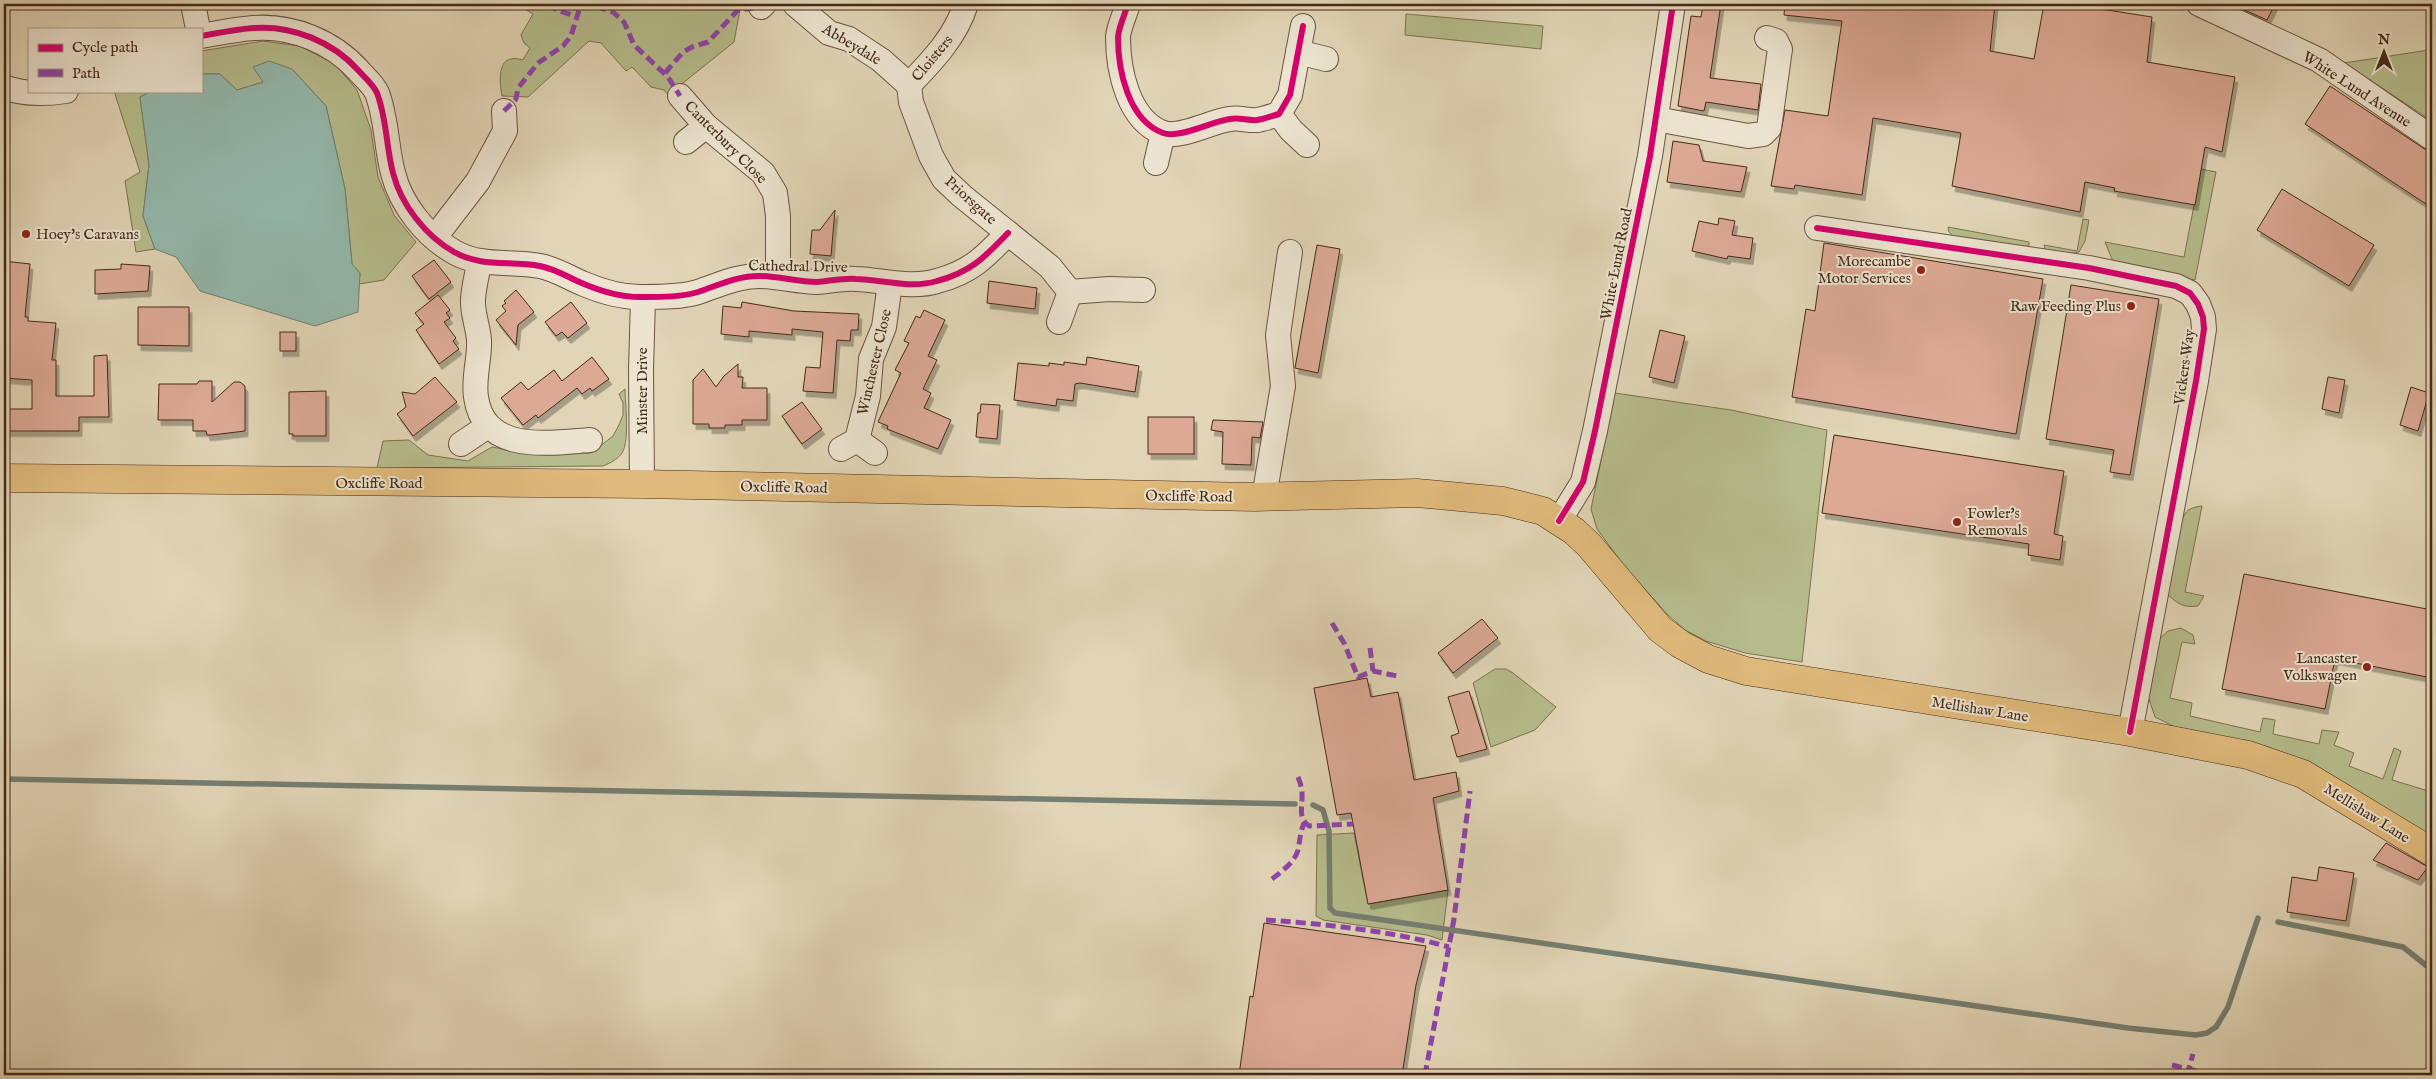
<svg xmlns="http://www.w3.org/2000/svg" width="2436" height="1079" font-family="'IM FELL English',serif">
  <defs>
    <filter id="shadow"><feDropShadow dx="3" dy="5.5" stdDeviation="0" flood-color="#0004"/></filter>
  </defs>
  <rect width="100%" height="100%" fill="#e1d5b6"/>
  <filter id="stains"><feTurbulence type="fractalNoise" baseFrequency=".004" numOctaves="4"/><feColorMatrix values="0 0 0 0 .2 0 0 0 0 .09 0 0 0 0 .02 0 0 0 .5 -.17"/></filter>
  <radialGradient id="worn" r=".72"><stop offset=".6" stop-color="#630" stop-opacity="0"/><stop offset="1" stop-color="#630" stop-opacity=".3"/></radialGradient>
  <g fill="#b6bc8c" stroke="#7e7252">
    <path d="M517 4H741L734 42 668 95 664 90 651 87 632 67 626 71 601 43 589 41 528 97 502 96C499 78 497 52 523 60L530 48 524 43 521 35 533 14Z"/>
    <path d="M1406 14 1543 26 1541 49 1405 35Z"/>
    <path d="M263 41 300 46 335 64 357 90 371 130 378 177 394 215 416 242 384 280 359 284 360 273 352 264 345 189 326 106 292 69 264 82 237 90 220 74H201V51Z"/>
    <path d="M2429 50 2432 52V121L2344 63Z"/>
    <path d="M114 91H152L140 97 149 165 143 216 155 249 136 252 125 181 140 172Z"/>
    <path d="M2201 169 2216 172 2195 280 2114 264 2105 242 2184 257Z"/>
    <path d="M2083 219 2089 220 2085 241 2079 252 2065 255 2046 251 2044 245 2077 251Z"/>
    <path d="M1948 227 2029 242V245L2023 249 1954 237 1949 232Z"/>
    <path d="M625 389C625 404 630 440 622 453 617 460 610 463 603 466L377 468 383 441 409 440 428 455 468 461 492 447 521 453H591L613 436 619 425 623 415V403L619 394Z"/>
    <path d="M1615 393 1731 410 1827 430 1802 662 1745 653 1706 641 1685 630 1668 615 1625 567 1597 529 1591 509Z"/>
    <path d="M2202 506 2185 592 2204 596 2198 606C2184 608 2178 604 2168 595 2171 576 2175 528 2185 514 2188 508 2196 507 2202 506Z"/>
    <path d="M2181 628 2193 635 2195 644 2182 642 2170 698 2192 703 2190 716 2260 732 2263 718 2275 720 2273 734 2319 744 2322 730 2339 732 2334 745 2354 753 2349 766 2383 779 2394 748 2401 751 2392 780 2432 792V836L2312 763 2265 746 2175 727 2155 717 2146 690 2157 641 2168 631Z"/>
    <path d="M1495 669H1506L1513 673 1556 707 1535 730 1491 747 1473 683Z"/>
    <path d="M1354 833 1368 904 1448 890 1442 940 1427 935 1323 920 1316 916 1317 835Z"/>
  </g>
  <path fill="#94b9ad" stroke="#757f71" d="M269 61 292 69 326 106 345 189 352 264 360 273 358 312 315 326 200 291 176 257 155 249 143 216 149 165 140 97 152 91H201V74H220L237 90 263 82 253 67Z"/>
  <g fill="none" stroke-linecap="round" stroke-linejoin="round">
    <g stroke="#757f71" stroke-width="5.5">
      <path d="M4 779 1295 804"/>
      <path d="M1313 805 1323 810 1329 831 1330 908 1335 913 2128 1028 2196 1035 2207 1033 2216 1027 2228 1007 2258 918"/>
      <path d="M2278 922 2403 947 2432 970"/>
    </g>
  </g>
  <g fill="#dca995" stroke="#462917" filter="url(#shadow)">
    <path d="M1703 4H1721L1710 78 1761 84 1758 110 1706 102 1704 111 1678 106 1691 16 1701 17Z"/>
    <path d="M1785 4H1995L1990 51 2034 59 2044 4H2069L2152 17 2147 62 2235 77 2222 152 2205 147 2195 205 2114 191 2115 188 2085 182 2080 212 1952 186 1961 133 1873 118 1862 195 1795 185 1794 189 1771 186 1785 110 1828 116 1842 21 1784 15Z"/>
    <path d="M2231 4H2275L2267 20Z"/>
    <path d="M2330 86 2432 154V208L2305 124Z"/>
    <path d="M1673 141 1699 145 1703 161 1747 167 1741 192 1667 182Z"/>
    <path d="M2282 189 2374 245 2349 286 2257 230Z"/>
    <path d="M835 210 831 256 810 254 812 230H820Z"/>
    <path d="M1719 218 1735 221 1732 235 1753 238 1750 259 1728 256 1727 259 1692 251 1699 221 1718 225Z"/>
    <path d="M1824 243 2043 279 2016 434 1792 397 1806 309 1815 311Z"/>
    <path d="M1317 245 1340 249 1318 373 1295 368Z"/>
    <path d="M434 260 451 282 429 299 412 276Z"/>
    <path d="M4 261 30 264 25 317H28V321L56 323 52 360H56V396H94V356L107 355 109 417H79V431H4V409H32V380L4 378Z"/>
    <path d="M121 264 150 266 148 291 95 294V270L121 269Z"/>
    <path d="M989 281 1037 288 1035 309 987 303Z"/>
    <path d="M2071 285 2159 299 2130 475 2110 472 2114 450 2046 439Z"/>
    <path d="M516 290 534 312 518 325 516 345 496 320 506 311 502 306 506 303 504 301Z"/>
    <path d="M438 295 450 310 446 313 450 318 444 322 456 338 453 341 459 349 439 364 416 330 424 324 415 313Z"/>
    <path d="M571 302 587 323 568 338 562 332 556 336 545 322Z"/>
    <path d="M742 302 794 311 859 314 858 330H851L850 341 837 340 833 393 803 391 806 367 820 368 823 332 792 329V335L749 331V337L721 334 723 306 741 308Z"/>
    <path d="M138 307H189V346L138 345Z"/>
    <path d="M924 310 945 320 928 356 937 360 923 389 931 393 924 408 951 420 938 449 887 429 888 426 878 422 901 373 895 370 909 343 904 341 916 316 920 318Z"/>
    <path d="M1660 330 1685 336 1674 383 1649 377Z"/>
    <rect x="280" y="332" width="16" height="19"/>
    <path d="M592 357 609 379 592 391 590 388 582 394 577 388 538 418 536 415 523 425 501 398 521 382 528 390 554 370 562 381Z"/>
    <path d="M1087 357 1139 366 1135 392 1080 383 1075 384 1073 401 1057 399 1056 406 1014 400 1018 363 1049 366V363L1064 365V362L1086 365Z"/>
    <path d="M738 364V377H743L742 388H767V420H742V425H725V428H709V424H693V380L703 369 716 387 724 376Z"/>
    <path d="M435 377 457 402 413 436 397 414 406 407 402 392 415 394Z"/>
    <path d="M2328 377 2345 380 2339 413 2322 409Z"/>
    <path d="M199 381H212V402L234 382H240L245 386V431L212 435H207L206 431H193V420H158L159 384H197Z"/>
    <path d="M2411 387 2429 393 2418 431 2400 425Z"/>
    <path d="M326 391V436H293V434H289V392Z"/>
    <path d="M802 402 822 429 802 444 782 416Z"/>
    <path d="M981 404 1000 405 997 439 976 437 978 413H980Z"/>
    <rect x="1148" y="417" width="46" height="37"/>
    <path d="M1213 420 1263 422 1260 438 1252 437 1251 465 1222 464 1223 432 1211 430Z"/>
    <path d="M1834 435 2064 471 2054 534 2063 536 2060 560 2028 555 2029 544 1822 513Z"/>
    <path d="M2244 574 2432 610V678L2335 659 2325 709 2222 689Z"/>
    <path d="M1482 619 1498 638 1453 673 1438 653Z"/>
    <path d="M1367 678 1371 697 1398 692 1414 780 1456 772 1459 791 1433 798 1448 890 1368 904 1351 813 1337 815 1314 688Z"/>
    <path d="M1469 691 1487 749 1457 757 1451 736 1459 733 1448 697Z"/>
    <path d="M2386 843 2428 867 2418 880 2373 860Z"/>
    <path d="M2319 867 2354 873 2346 921 2287 912 2292 877 2317 881Z"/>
    <path d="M1264 923 1426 946 1416 985 1402 1075H1239L1250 996 1253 997Z"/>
  </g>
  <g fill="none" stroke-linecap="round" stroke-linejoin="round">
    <g stroke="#6d543f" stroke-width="26">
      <g id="minor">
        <path d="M193 4 198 29"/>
        <path d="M795 4 829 33 849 39 881 60 909 85"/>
        <path d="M1128 4C1125 14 1119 26 1118 37 1118 70 1128 120 1163 133 1180 139 1212 121 1230 119 1239 117 1248 121 1257 120 1264 119 1272 116 1279 114L1290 95 1303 26"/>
        <path d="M2199 4 2319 60 2432 138"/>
        <path d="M761 7 764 4"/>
        <path d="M201 36C219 33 237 29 254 28 292 25 333 42 358 70 364 77 373 84 377 93 387 119 386 147 393 173 401 205 426 236 454 252 482 268 511 260 540 266 556 269 569 278 584 284 603 292 625 298 645 297 662 297 682 297 698 292 719 285 737 276 759 276 778 276 798 282 817 282 830 281 843 278 856 279 883 280 911 289 937 281 971 272 985 257 1008 233"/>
        <path d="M1298 52 1326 59"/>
        <path d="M909 85 911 102 931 156 944 179 962 196 1050 267 1070 292 1109 289 1143 290"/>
        <path d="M909 85C933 60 956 36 966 4"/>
        <path d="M4 87C23 95 45 94 66 91"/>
        <path d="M680 96 706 126 763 173 775 193 778 216V277"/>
        <path d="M1279 114 1291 130 1307 145"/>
        <path d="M1656 119 1748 136 1763 134 1769 128 1780 49 1776 41 1767 38"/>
        <path d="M686 142 706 126"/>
        <path d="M1156 163 1163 133"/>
        <path d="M1817 228 2089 268 2176 286 2190 293 2198 304 2203 317 2204 329 2196 381 2130 732"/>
        <path d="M435 237 478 181 505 131 504 111"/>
        <path d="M480 261C477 273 474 286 473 299 472 313 478 326 479 340 480 359 473 378 476 397 484 454 548 443 590 440"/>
        <path d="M1059 322 1070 292"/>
        <path d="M857 440 875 453"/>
        <path d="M461 444 488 426"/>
        <path d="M841 449 857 440 868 396 871 359 884 327 890 283"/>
        <path d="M642 484 641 370 643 298"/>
        <path d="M1264 497 1283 386 1278 335 1290 252"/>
        <path d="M1559 521 1583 482 1595 431 1650 156 1673 4"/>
      </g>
    </g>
    <g stroke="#462917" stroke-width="29">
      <path id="major" d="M4 478 642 484 1254 497 1417 493 1503 501 1543 511 1574 531 1589 545 1660 629 1680 644 1708 659 1746 671 2130 732 2248 755 2303 774 2432 852"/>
    </g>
    <use href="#minor" stroke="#ece4d0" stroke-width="24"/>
    <use href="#major" stroke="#e0ba7b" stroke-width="28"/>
    <g stroke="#8e44ad" stroke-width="5" stroke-dasharray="10 5" stroke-linecap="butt">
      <path d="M548 4 557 10 577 17"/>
      <path d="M665 73 683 52 692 47 708 42 738 10 761 7"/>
      <path d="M504 111 516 99 518 88 538 63 563 46 571 36 579 10 588 4 613 12 624 22 634 45 668 77 680 96"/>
      <path d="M1332 623 1344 643 1358 677 1373 671 1397 676"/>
      <path d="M1370 648 1373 671"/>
      <path d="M1298 777C1300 782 1302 788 1302 793 1303 806 1297 818 1309 826L1353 824"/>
      <path d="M1272 879C1281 872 1295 862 1298 850 1300 840 1300 833 1304 823"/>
      <path d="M1266 920C1325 924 1392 931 1449 947"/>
      <path d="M2172 1065 2205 1073 2207 1075"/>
      <path d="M1425 1075 1454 919 1470 791"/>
      <path d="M2187 1075 2193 1054"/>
    </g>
    <g stroke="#ece4d0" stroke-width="9">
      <g id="cycleway">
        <path d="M1128 4C1125 14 1119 26 1118 37 1118 70 1128 120 1163 133 1180 139 1212 121 1230 119 1239 117 1248 121 1257 120 1264 119 1272 116 1279 114L1290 95 1303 26"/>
        <path d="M201 36C219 33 237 29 254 28 292 25 333 42 358 70 364 77 373 84 377 93 387 119 386 147 393 173 401 205 426 236 454 252 482 268 511 260 540 266 556 269 569 278 584 284 603 292 625 298 645 297 662 297 682 297 698 292 719 285 737 276 759 276 778 276 798 282 817 282 830 281 843 278 856 279 883 280 911 289 937 281 971 272 985 257 1008 233"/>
        <path d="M1817 228 2089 268 2176 286 2190 293 2198 304 2203 317 2204 329 2196 381 2130 732"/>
        <path d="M1559 521 1583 482 1595 431 1650 156 1673 4"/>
      </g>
    </g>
    <use href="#cycleway" stroke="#d6006c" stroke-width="6"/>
  </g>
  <g fill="#8f2418" stroke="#ece4d0" stroke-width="2">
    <circle cx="26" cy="234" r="5"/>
    <circle cx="1921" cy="270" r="5"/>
    <circle cx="2131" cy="306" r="5"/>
    <circle cx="1957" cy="522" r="5"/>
    <circle cx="2367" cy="667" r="5"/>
  </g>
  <g text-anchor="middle" stroke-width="4" stroke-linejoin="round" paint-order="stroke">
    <g font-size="15" fill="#462917" stroke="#ece4d0">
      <text transform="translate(852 44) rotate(31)" y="5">Abbeydale</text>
      <text transform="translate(932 58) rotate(-50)" y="5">Cloisters</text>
      <text transform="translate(2357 89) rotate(33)" y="5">White Lund Avenue</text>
      <text transform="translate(726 142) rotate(45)" y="5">Canterbury Close</text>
      <text transform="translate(971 200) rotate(42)" y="5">Priorsgate</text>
      <text transform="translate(1616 264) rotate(-79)" y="5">White Lund Road</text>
      <text transform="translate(798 266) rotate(1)" y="5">Cathedral Drive</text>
      <text transform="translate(874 362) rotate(-77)" y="5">Winchester Close</text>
      <text transform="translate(2184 367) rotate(-82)" y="5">Vickers Way</text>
      <text transform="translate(642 391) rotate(-90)" y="5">Minster Drive</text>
      <text x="379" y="488">Oxcliffe Road</text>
      <text transform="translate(784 487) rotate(1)" y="5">Oxcliffe Road</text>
      <text transform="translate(1189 496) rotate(1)" y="5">Oxcliffe Road</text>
      <text transform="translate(1980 709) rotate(9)" y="5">Mellishaw Lane</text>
      <text transform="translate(2367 813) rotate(32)" y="5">Mellishaw Lane</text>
    </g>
    <g font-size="15" fill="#462917" stroke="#ece4d0" text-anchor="end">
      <text x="36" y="239" text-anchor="start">Hoey's Caravans</text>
      <text x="1911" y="266">Morecambe<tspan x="1911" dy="17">Motor Services</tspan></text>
      <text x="2121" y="311">Raw Feeding Plus</text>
      <text x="1967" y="518" text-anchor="start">Fowler's<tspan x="1967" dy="17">Removals</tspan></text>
      <text x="2357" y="663">Lancaster<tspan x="2357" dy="17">Volkswagen</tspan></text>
    </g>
  </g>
  <rect width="2436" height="1079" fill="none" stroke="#e1d5b6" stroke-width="20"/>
  <rect x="5" y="5" width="2426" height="1069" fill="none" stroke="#462917" stroke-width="2.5"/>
  <rect x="10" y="10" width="2416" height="1059" fill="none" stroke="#462917"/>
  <rect x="28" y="28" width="175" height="65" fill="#ece4d0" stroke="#aa9986"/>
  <rect x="38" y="44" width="25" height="8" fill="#d6006c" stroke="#aa9986"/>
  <text x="72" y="52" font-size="15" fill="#462917">Cycle path</text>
  <rect x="38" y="69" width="25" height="8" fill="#8e44ad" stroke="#aa9986"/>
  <text x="72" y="78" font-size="15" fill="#462917">Path</text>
  <g transform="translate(2384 52)" stroke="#ece4d0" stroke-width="4" paint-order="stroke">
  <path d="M0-4L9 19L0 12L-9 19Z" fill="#462917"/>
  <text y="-8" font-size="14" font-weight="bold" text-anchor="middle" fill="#462917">N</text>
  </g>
  <rect width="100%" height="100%" filter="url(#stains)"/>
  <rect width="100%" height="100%" fill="url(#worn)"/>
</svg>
